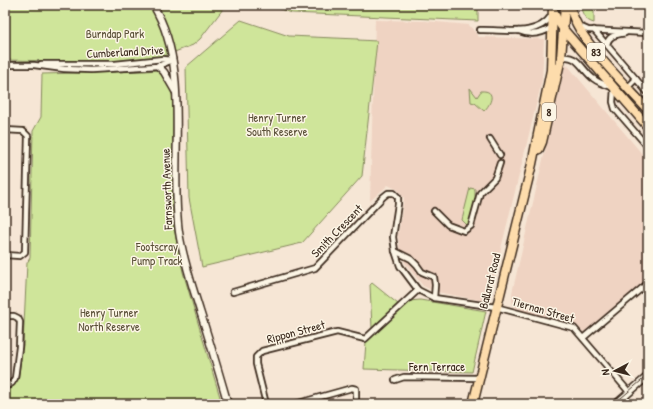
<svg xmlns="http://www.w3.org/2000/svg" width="653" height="409" font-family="'Patrick Hand',sans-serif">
  <rect width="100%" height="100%" fill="#f6e6d5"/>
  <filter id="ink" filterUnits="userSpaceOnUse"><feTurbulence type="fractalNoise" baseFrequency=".025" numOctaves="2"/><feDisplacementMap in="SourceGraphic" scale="8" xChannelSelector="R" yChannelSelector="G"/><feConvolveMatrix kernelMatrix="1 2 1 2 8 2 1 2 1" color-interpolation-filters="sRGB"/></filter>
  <g filter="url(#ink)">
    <g fill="#efd3c2">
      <path d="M375 20 425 21 469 25 479 37 544 39 542 81 488 302 437 292 423 286 405 263 400 250 398 235 404 198 398 190 388 185 370 201Z"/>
      <path d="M565 65 569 67 648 161V279L584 333 574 323 515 310 512 301V293Z"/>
    </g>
    <g fill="#cfe59a" stroke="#85885c">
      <path d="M5 5H226L200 39 193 45 164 56 115 62 5 60Z"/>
      <path d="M268 5H478V21L292 13Z"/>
      <path d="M580 5H594V23C585 21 582 13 580 5Z"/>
      <path d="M241 20 289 36 358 39V40L377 41 362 176 302 243 202 267 189 198 186 67Z"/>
      <path d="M157 70C166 74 170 88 173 98L172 219 183 272 222 404H5V391L15 384 18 380 23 345 27 263 30 258 33 131 41 117 42 74 145 71Z"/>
      <path d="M470 88 477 97 481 91C497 90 491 104 484 111L475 103 471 102Z"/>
      <path d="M470 188 475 189V200L469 227 462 220Z"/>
      <path d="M372 283 398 304 372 328 370 285Z"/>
      <path d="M420 300 486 311 472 372 364 369 366 342 409 301Z"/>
    </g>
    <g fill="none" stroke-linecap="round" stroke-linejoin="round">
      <g stroke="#3b2a1e" stroke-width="8">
        <g id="street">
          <path d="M579 26 588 30 648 33"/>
          <path d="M480 30C502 29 537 38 551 16"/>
          <path d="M594 30 648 93"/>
          <path d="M519 31C531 36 542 34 552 27"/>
          <path d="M607 45C608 35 617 35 625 33"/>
          <path d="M561 58C577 52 583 72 594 79 599 83 606 85 612 87"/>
          <path d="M41 64H115L163 59 173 60"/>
          <path d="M5 65H34L64 69 91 70 158 66 173 60"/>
          <path d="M628 87 636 79"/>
          <path d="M614 88 613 102 615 109 648 147"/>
          <path d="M5 130 23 131 28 136 25 252 20 256 5 255"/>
          <path d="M490 139 500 155"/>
          <path d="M434 211 448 225 464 231 471 226 480 193 495 178 500 163"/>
          <path d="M395 251 411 259 417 265 422 272 434 277 435 285 434 298"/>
          <path d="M233 292 315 268 383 197 388 193H394L398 197V204L393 237 395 251 400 266 418 290 434 298 496 307 574 328 629 392"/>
          <path d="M5 316H14L18 318 20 322 19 347 15 378 12 383 5 387"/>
          <path d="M583 338 648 283"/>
          <path d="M395 380 404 377 479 378"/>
          <path d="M266 404 256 364V357L262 351 337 332 365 339 418 290"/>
          <path d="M295 404 352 388 356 389V404"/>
        </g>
      </g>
      <g stroke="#3b2a1e" stroke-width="9">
        <g id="secondary">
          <path d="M153 5C192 68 169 160 179 232 183 259 192 285 200 311 210 342 219 373 228 404"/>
          <path d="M158 66 164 72 175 91"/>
          <path d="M616 404 648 376"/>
        </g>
      </g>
      <g stroke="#3b2a1e" stroke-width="11">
        <g id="highway">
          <path d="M570 5C575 38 626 85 648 110"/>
          <path d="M554 12 557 20 564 30 648 127"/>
          <path d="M539 149 542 142 561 58 565 5"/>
          <path d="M473 404 532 164 551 70 553 5"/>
        </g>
      </g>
      <use href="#street" stroke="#fcf5e5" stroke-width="4.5"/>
      <use href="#secondary" stroke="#fcf5e5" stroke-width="6"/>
      <use href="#highway" stroke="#fddcac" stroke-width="8"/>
      <path stroke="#3b2a1e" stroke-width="1" d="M614 404 648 375"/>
    </g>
  </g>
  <g text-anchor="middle" stroke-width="3" stroke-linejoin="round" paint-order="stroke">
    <g fill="#fcf5e5" stroke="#75675a" stroke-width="1">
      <rect x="587" y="43" width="18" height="18" rx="3"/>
      <rect x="542" y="103" width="14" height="18" rx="3"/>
    </g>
    <g font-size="11" font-weight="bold" fill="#3b2a1e">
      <text x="596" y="56">83</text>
      <text x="549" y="116">8</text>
    </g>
    <g font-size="12" fill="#594f37" stroke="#fcf5e5">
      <text x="115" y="38">Burndap Park</text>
      <text x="277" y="122">Henry Turner<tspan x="277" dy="14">South Reserve</tspan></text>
      <text x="157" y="251">Footscray<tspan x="157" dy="14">Pump Track</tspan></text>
      <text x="109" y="317">Henry Turner<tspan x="109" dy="14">North Reserve</tspan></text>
    </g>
    <g font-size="12" fill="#3b2a1e" stroke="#fcf5e5">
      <text transform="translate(125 52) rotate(-3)" y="4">Cumberland Drive</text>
      <text transform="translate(167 189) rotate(-92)" y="4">Farnsworth Avenue</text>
      <text transform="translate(337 231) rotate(-46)" y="4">Smith Crescent</text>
      <text transform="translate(490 281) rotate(-76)" y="4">Ballarat Road</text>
      <text transform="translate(543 310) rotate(16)" y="4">Tiernan Street</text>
      <text transform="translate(296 332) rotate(-15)" y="4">Rippon Street</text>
      <text x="437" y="371">Fern Terrace</text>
    </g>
  </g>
  <rect width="653" height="409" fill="none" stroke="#fcf5e5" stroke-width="20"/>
  <rect x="10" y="10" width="633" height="389" fill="none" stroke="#3b2a1e" stroke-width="1.5" filter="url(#ink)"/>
  <g transform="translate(615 371) rotate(263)" stroke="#fcf5e5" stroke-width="3" paint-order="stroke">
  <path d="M0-3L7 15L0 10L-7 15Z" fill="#3b2a1e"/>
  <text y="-6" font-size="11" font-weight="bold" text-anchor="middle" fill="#3b2a1e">N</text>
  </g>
</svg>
